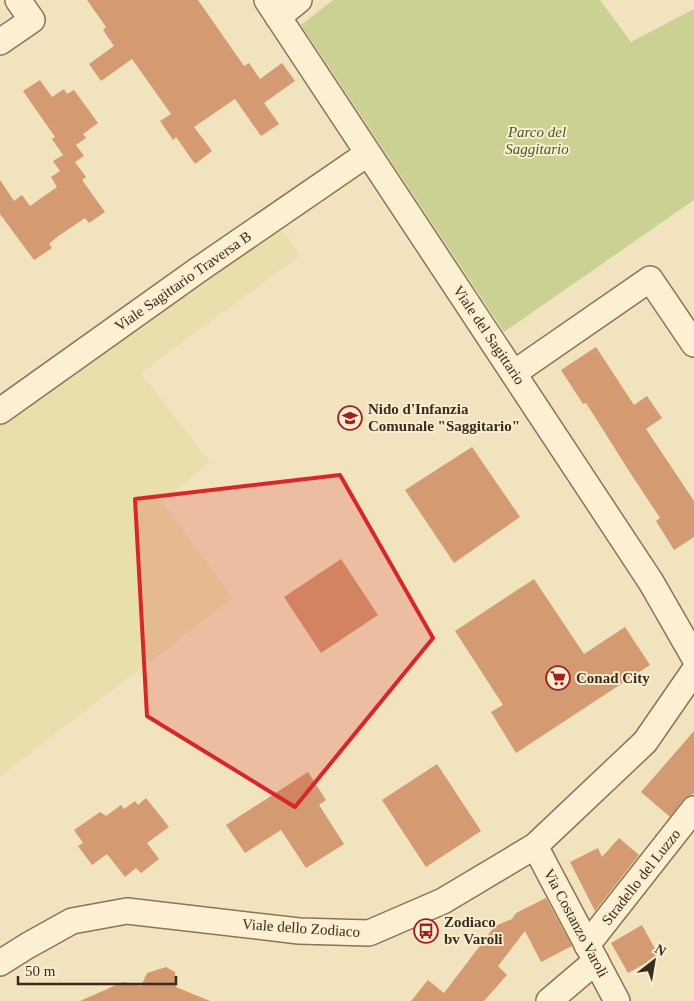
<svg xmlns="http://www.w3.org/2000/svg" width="694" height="1001" font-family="'Times New Roman',serif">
  <rect width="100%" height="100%" fill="#f2e3bf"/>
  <path fill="#e9dfac" d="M278 224 300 255 141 373 210 462 162 502 233 598 0 776V424Z"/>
  <path fill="#cad192" d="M333 0H600L631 42 694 9V200L504 332 301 25Z"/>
  <g fill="#d49a71">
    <path d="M87 0H198L244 66 249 63 260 79 282 63 295 81 264 103 279 124 261 136 235 99 194 127 212 151 195 164 176 137 173 140 160 121 171 114 132 59 101 81 89 64 114 46 103 30 106 27Z"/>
    <path d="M40 80 52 97 64 89 67 94 74 90 98 123 83 134 86 138 76 145 84 156 75 162 86 177 82 180 105 212 89 223 85 218 57 237 49 244 52 248 34 260 0 214V180L14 201 22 195 30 206 57 187 51 177 60 171 53 161 63 155 52 139 55 137 23 91Z"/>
    <path d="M596 347 634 405 647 396 662 418 646 429 694 501V537L674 550 656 521 660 518 631 474 586 403 583 404 561 370Z"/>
    <path d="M472 447 520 517 454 563 405 490Z"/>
    <path d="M341 559 378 615 321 653 284 597Z"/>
    <path d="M534 579 584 654 625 627 650 665 516 753 491 712 503 705 455 631Z"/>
    <path d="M694 731V793L683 800 670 817 641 792Z"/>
    <path d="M437 764 481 831 426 867 382 800Z"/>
    <path d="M308 772 326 800 319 805 344 844 306 868 281 830 245 853 226 825Z"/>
    <path d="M146 798 169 827 147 843 159 859 141 873 136 868 125 877 107 854 92 865 78 846 83 843 74 830 100 812 106 816 121 805 124 809 135 801 138 805Z"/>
    <path d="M619 838 639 855 595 911 570 862 598 848 602 857Z"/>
    <path d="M546 898 572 946 541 962 525 931 498 966 507 975 484 1001H411L428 980 444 993 495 926 512 919 516 913Z"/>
    <path d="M642 925 659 956 628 973 611 943Z"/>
    <path d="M166 967 175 972 176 987 210 1001H80L123 982 141 986 147 973Z"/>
  </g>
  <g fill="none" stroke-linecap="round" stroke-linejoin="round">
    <g stroke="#8d7356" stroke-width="28">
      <g id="minor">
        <path d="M267 0 651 582 694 657"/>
        <path d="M278 17 299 0"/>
        <path d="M0 42 32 20 18 0"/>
        <path d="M514 373 650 279 694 344"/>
        <path d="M0 411 198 270 367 154"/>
        <path d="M535 846 617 1001"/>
        <path d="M587 945 694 809"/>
        <path d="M0 963 27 946 72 921 127 911 299 931 369 933 443 901 535 846 645 742 694 671"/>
        <path d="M549 1001 596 961"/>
      </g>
    </g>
    <use href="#minor" stroke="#fcf0d3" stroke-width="25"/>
  </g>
  <path fill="#d62828" fill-opacity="0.2" stroke="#d62828" stroke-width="4" stroke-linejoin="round" d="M340 475 433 638 295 807 147 716 135 499Z"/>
  <defs>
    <g id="school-ring" transform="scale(1.25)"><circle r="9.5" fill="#f9edd0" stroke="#a21f20" stroke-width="1.5"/><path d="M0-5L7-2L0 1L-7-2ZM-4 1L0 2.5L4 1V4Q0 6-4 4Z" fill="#a21f20"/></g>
    <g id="supermarket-ring" transform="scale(1.25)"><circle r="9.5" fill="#f9edd0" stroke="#a21f20" stroke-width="1.5"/><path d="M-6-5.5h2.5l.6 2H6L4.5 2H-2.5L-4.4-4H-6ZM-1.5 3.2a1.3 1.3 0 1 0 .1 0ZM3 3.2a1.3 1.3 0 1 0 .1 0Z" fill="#a21f20"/></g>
    <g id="bus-ring" transform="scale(1.25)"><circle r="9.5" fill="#f9edd0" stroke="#a21f20" stroke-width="1.5"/><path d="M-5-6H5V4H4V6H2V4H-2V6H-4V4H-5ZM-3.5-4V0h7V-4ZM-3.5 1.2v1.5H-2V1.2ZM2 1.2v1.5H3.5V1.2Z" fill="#a21f20"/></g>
  </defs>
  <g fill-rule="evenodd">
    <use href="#school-ring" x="350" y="418"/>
    <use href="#supermarket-ring" x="558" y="678"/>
    <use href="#bus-ring" x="426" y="931"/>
  </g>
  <g text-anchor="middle" stroke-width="4" stroke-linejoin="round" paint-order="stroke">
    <g font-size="15" font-style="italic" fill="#4b5920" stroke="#f9edd0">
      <text x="537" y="137">Parco del<tspan x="537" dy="17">Saggitario</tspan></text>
    </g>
    <g font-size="15" fill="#3b2b1c" stroke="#f9edd0">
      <text transform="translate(183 281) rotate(-35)" y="5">Viale Sagittario Traversa B</text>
      <text transform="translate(489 335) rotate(56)" y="5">Viale del Sagittario</text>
      <text transform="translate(641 877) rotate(-52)" y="5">Stradello del Luzzo</text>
      <text transform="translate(576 923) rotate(62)" y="5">Via Costanzo Varoli</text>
      <text transform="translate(301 928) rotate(4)" y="5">Viale dello Zodiaco</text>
    </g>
    <g font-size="15" font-weight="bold" fill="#3b2b1c" stroke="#f9edd0" text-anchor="start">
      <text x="368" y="414">Nido d'Infanzia<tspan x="368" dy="17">Comunale "Saggitario"</tspan></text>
      <text x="576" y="683">Conad City</text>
      <text x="444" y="927">Zodiaco<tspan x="444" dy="17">bv Varoli</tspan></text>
    </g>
  </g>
  <g transform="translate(654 961) rotate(31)" stroke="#f9edd0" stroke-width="4" paint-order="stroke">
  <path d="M0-4L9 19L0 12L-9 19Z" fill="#3b2b1c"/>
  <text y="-8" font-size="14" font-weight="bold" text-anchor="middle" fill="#3b2b1c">N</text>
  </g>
  <path d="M18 976v8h158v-8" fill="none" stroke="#3b2b1c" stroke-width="2.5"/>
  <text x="25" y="976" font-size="15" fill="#3b2b1c" stroke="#f9edd0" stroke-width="4" paint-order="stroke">50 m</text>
</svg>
